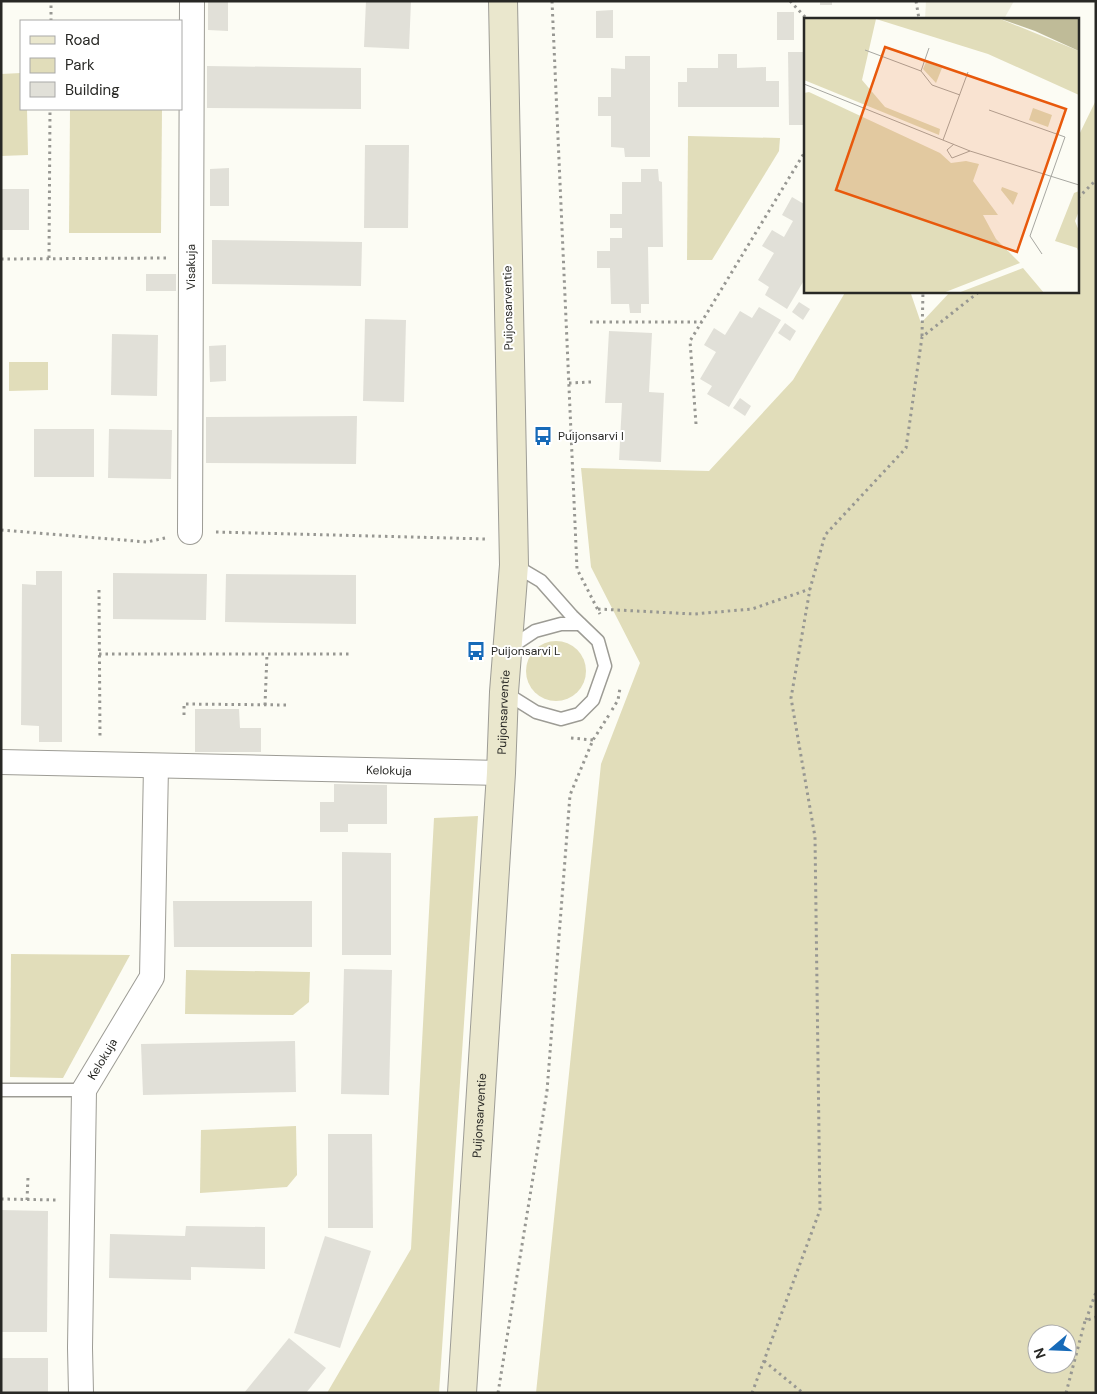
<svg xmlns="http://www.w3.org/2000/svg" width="1097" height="1394" font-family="'DM Sans',sans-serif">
  <rect width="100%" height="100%" fill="#fcfcf4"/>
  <path fill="#f0efdf" d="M926 1H1014L1004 19H925Z"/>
  <g fill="#e1ddba" fill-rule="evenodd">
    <path d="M21 73V109H27L28 155 1 156V74Z"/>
    <path d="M1096 100V1393H536L601 764 640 663 591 567 581 468 709 471 793 380 846 291H910L921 323 951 291H1078V137ZM1037 1334H1067V1364H1037Z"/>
    <path d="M70 109H162L161 233H69Z"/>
    <path d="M688 136 780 138 779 151 712 260H687Z"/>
    <path d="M9 362H48V390L9 391Z"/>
    <circle cx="556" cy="671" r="30"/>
    <path d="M478 816 439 1393H327L411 1249 434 818Z"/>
    <path d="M11 954 130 955 63 1078 10 1077Z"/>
    <path d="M186 970 310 972 309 1002 293 1015 185 1014Z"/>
    <path d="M296 1126 297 1175 287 1187 200 1193 201 1130Z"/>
  </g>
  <g fill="#e1e0d8">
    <path d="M208 1H228V31L208 30Z"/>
    <path d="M366 1H411L409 49 364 47Z"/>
    <rect x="820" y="1" width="12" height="4"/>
    <path d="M613 10V38H596V11Z"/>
    <rect x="777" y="12" width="17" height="28"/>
    <path d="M788 52H806V125H789Z"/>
    <path d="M718 54H737V68L766 67V81H779V107H678V82H687V68H718Z"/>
    <path d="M625 56H650V157H625L624 148 611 147V116H598V97H611V68L625 69Z"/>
    <path d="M207 66 361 68V109L207 108Z"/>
    <path d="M365 145H409L408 228H364Z"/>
    <path d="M229 168V206H210V169Z"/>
    <path d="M641 169H658L659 181 662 182 663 247H648L649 304H641V313H630L629 304H611L610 268H597V251H610V238H622V228H610V214H622V182H641Z"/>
    <rect x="1" y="189" width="28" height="41"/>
    <path d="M792 197 804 204 806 201V277L787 309 765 295 769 287 758 280 774 253 762 246 772 230 784 237 793 221 782 215Z"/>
    <path d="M212 240 362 242 361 286 212 284Z"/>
    <rect x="146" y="274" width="30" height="17"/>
    <path d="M799 302 810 309 803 320 792 312Z"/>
    <path d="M759 307 781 320 729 407 707 394 712 386 700 379 716 352 704 345 714 328 725 335 740 311 752 318Z"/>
    <path d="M365 319 406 320 404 402 363 401Z"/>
    <path d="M785 323 796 331 790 341 778 333Z"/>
    <path d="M609 331 652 333 649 392 664 393 661 462 619 460 622 403H605Z"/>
    <path d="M112 334 158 335 157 396 111 395Z"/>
    <path d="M226 345V381L210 382 209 346Z"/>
    <path d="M740 398 751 406 745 416 733 408Z"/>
    <path d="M357 416 356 464 206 463V417Z"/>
    <rect x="34" y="429" width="60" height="48"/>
    <path d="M109 429 172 430 171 479 108 478Z"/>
    <path d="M36 571H62V742H39V726L21 725 22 584 36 585Z"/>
    <path d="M113 573 207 574 206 620 113 619Z"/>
    <path d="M226 574 356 575V624L225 622Z"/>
    <path d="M195 709H239L240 728H261V752H195Z"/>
    <path d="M334 784 387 785V824H348V832H320V802H334Z"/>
    <path d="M342 852 391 853V955H342Z"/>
    <path d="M173 901H312V947H174Z"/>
    <path d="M344 969 392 970 389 1095 341 1094Z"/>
    <path d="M295 1041 296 1092 143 1095 141 1044Z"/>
    <path d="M328 1134H372L373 1228H328Z"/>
    <path d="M1 1210 48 1211 47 1332H1Z"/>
    <path d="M186 1226 265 1227V1269L191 1267V1280L109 1278 110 1234 185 1236Z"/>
    <path d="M325 1236 371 1251 340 1348 294 1333Z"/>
    <path d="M289 1338 326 1368 306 1393H244Z"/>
    <rect x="1" y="1358" width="47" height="35"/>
  </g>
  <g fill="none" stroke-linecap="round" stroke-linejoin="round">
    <g stroke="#9d9c95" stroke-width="15">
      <g id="service">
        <path d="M508 649 535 631 561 624H580"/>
        <path d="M504 692 536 712 561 719 579 714 593 700 605 666 598 641 572 616 541 581 514 565"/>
        <path d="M1 1090H84"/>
      </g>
    </g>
    <g stroke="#9d9c95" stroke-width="26">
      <g id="minor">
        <path id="s1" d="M190 532 192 1"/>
        <path id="s2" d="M1 762 501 773"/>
        <path id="s3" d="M81 1393 80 1348 84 1090 152 977 156 766"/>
      </g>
    </g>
    <g stroke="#9d9c95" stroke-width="30">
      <g id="secondary">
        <path id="s4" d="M462 1393 501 773 504 692 514 565 503 1"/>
      </g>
    </g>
    <g stroke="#979792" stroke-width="3" stroke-dasharray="2.5 4" stroke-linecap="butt">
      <path d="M552 1 577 569 600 614"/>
      <path d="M790 1 807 19"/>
      <path d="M916 1 919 19"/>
      <path d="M51 21V1"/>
      <path d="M1078 198 1096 180"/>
      <path d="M49 258 50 109"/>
      <path d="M1 259 166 258"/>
      <path d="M590 322H702"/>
      <path d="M922 336 923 291"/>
      <path d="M569 383 591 382"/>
      <path d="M696 424 690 341 806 150"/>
      <path d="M1 530 147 542 165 538"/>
      <path d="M216 532 487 539"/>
      <path d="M99 590 100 739"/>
      <path d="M598 609 694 614 752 609 810 589"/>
      <path d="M99 654H349"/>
      <path d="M265 705 267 654"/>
      <path d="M612 710 618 700 620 688"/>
      <path d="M184 715V704L289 705"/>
      <path d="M571 738 593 740"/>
      <path d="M1 1199 57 1200"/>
      <path d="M27 1200 28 1177"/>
      <path d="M1086 1320 1096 1292"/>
      <path d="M764 1361 803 1393"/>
      <path d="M498 1393 547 1091 570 795 593 740 609 715"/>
      <path d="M752 1393 820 1210 815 837 791 698 810 589 825 535 906 448 922 337 980 291"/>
      <path d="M1066 1393 1085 1321 1096 1317"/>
    </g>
    <use href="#service" stroke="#fff" stroke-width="12"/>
    <use href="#minor" stroke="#fff" stroke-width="24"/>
    <use href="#secondary" stroke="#eae7cd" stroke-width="28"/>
  </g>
  <defs>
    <g id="bus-bare" transform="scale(1.5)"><path d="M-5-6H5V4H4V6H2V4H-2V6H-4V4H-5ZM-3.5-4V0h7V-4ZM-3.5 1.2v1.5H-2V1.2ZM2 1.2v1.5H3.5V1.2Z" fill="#166ab8" stroke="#fff" stroke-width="2.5" paint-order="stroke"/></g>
  </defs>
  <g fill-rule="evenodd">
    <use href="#bus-bare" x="543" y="436"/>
    <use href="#bus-bare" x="476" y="651"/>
  </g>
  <g text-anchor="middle" stroke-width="4" stroke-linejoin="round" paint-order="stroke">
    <g font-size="12" fill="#282825" stroke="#fff">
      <text dy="4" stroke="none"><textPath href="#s1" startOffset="265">Visakuja</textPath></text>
      <text transform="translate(508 308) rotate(-91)" y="4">Puijonsarventie</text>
      <text dy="4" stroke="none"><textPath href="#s4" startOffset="682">Puijonsarventie</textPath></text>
      <text dy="4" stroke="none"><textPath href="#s2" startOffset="388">Kelokuja</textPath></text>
      <text dy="4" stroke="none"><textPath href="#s3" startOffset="339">Kelokuja</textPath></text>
      <text dy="4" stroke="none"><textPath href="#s4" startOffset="278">Puijonsarventie</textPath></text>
    </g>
    <g font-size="12" fill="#282825" stroke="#fff" text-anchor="start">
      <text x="558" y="440">Puijonsarvi I</text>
      <text x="491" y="655">Puijonsarvi L</text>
    </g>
  </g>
  <g transform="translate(804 18)">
    <rect width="275" height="275" fill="#fcfcf4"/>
    <path d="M0 0H194L275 33V77L184 36 72 1 58 62 81 89 136 111 135 117 0 62ZM122 44 138 50 132 65 119 51ZM5 74 136 135 147 145 162 143 175 146 169 163 194 197H179L192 221 216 245 139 275H0V75ZM229 90 248 97 244 109 225 102ZM198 169 214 175 209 187 197 172ZM275 173V193L271 203 275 213V235L273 230 251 223 270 175ZM219 250 240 275H154Z" fill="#e1ddba"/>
    <path d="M194 0H275V33L231 13Z" fill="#bfbb98"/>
    <path fill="none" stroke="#a7a7a1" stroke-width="1" d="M61 32 117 53 128 67 156 77M117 53 125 30M0 66 166 133 275 167M185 92 261 119 226 218 238 236M139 122 164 54M150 126 143 132 148 140 166 133"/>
    <path fill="#e8590c" fill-opacity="0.15" stroke="#e8590c" stroke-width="2.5" d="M81 29 262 91 213 234 32 172Z"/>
    <rect width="275" height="275" fill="none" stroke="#282825" stroke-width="2.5"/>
  </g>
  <rect width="1097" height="1394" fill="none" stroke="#282825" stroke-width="5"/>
  <rect x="20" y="20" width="162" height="90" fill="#ffffff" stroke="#a9a9a8"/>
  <rect x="30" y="36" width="25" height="8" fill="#eae7cd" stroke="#a9a9a8"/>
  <text x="65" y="45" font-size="15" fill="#282825">Road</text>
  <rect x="30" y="58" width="25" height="15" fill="#e1ddba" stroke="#a9a9a8"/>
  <text x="65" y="70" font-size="15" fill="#282825">Park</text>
  <rect x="30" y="82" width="25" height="15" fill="#e1e0d8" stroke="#a9a9a8"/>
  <text x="65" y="95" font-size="15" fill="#282825">Building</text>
  <g transform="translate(1052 1349) rotate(251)"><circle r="24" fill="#ffffff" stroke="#a9a9a8"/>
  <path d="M0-4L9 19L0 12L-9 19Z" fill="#166ab8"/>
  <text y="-8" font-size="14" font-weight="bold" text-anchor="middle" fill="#282825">N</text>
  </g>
</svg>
